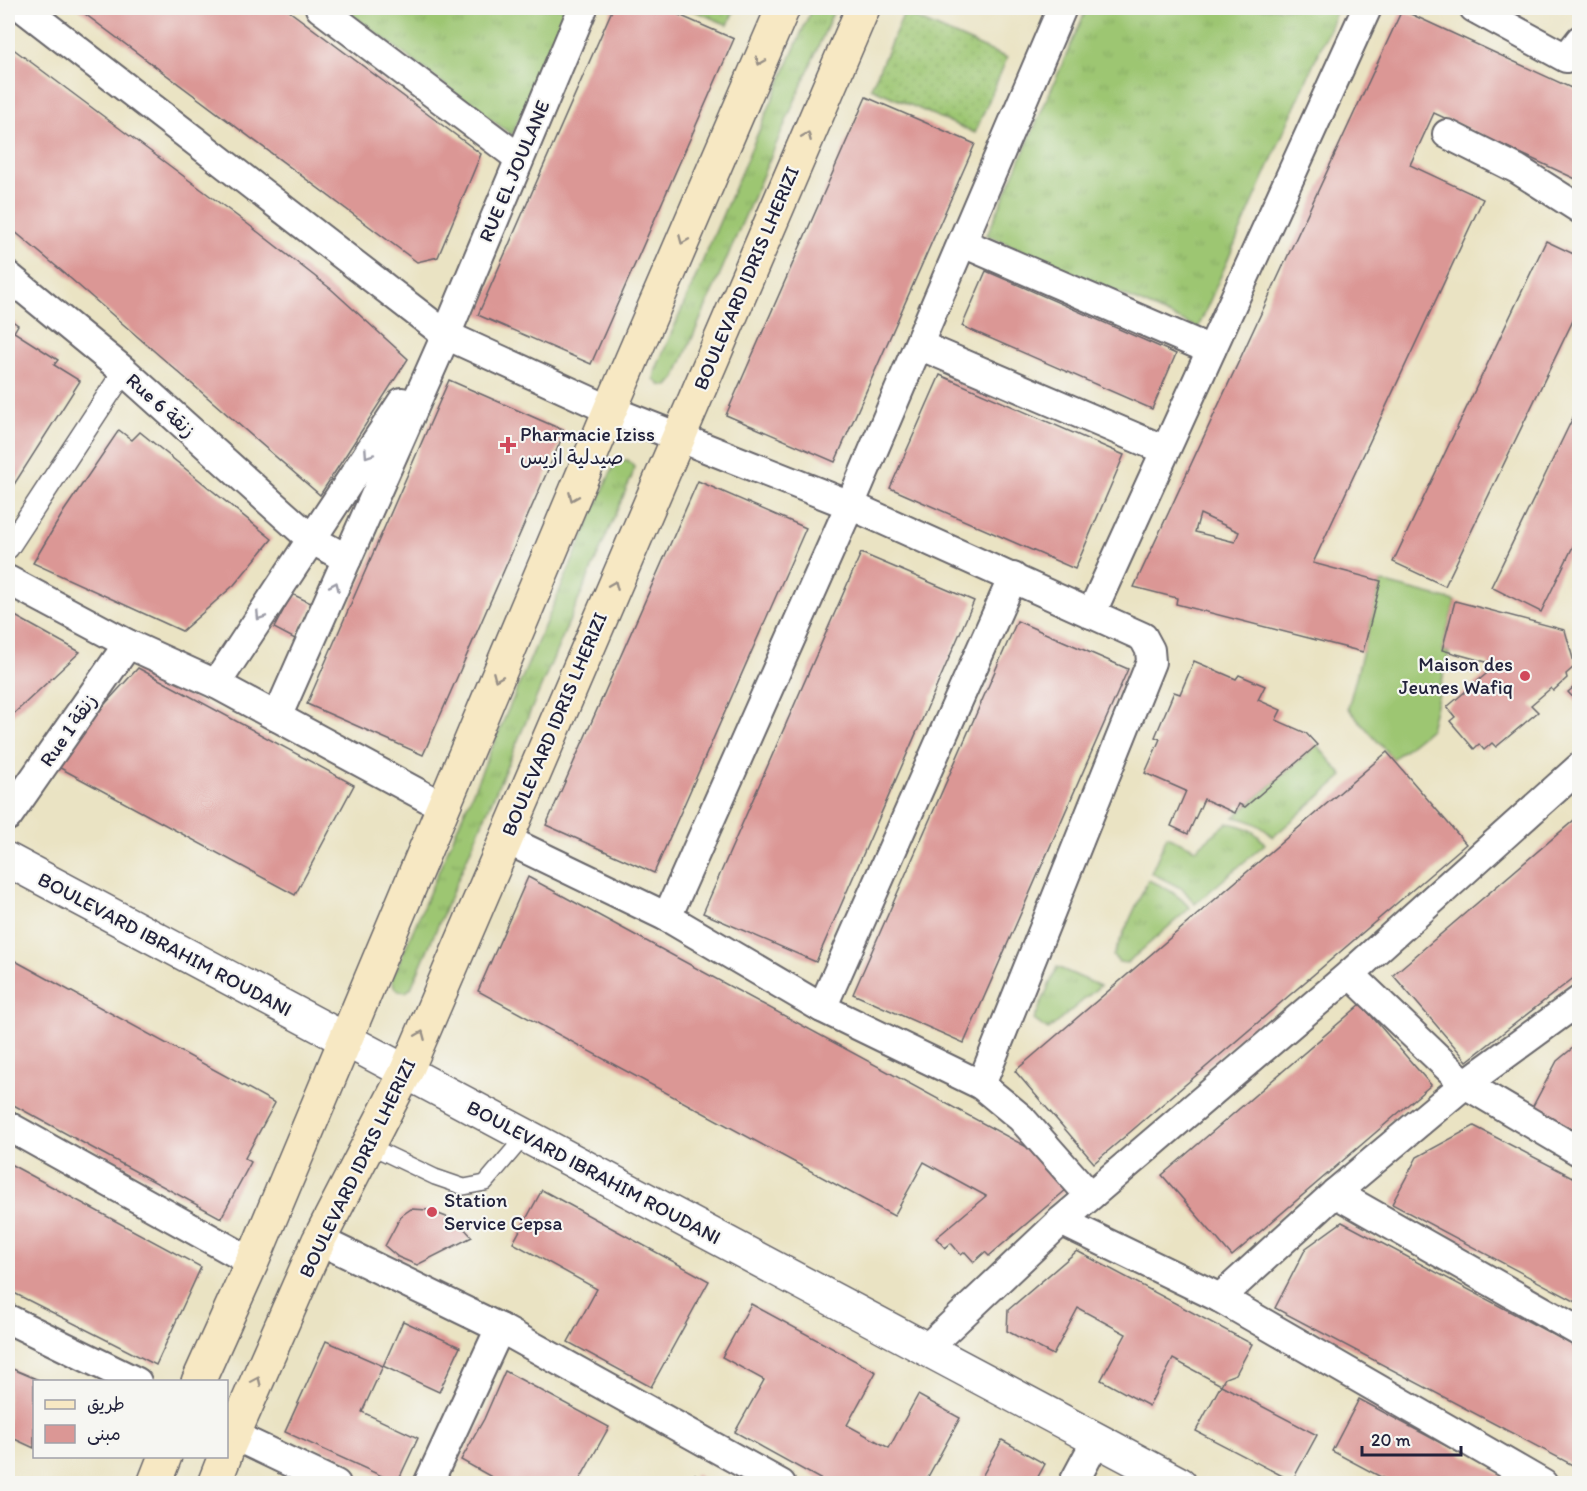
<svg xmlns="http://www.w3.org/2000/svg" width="1587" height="1491" font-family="Itim,'Playpen Sans Arabic',sans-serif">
  <defs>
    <pattern id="grass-tufts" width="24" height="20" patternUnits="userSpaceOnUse" patternTransform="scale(1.5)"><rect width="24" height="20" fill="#9dc672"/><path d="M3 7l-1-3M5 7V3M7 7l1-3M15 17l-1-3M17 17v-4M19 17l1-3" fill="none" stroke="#87aa64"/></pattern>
    <pattern id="garden-dots" width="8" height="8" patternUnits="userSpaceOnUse" patternTransform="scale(1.5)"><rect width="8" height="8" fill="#9dc672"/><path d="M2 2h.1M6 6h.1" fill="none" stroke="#87aa64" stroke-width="1.8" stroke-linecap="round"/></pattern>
  </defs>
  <rect width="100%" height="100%" fill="#f6f6f2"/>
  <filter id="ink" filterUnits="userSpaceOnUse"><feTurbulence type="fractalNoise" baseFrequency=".0167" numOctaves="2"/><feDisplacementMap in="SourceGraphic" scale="12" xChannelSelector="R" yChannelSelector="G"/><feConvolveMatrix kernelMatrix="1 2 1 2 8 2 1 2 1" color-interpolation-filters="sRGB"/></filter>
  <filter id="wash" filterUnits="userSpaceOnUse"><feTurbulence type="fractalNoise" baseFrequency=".008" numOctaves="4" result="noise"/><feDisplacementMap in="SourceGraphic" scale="24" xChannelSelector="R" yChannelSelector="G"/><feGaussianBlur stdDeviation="1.35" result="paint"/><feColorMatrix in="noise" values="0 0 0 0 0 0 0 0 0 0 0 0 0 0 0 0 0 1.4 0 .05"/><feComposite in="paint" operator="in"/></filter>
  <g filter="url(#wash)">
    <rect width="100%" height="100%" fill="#eae3c3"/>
    <g fill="url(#grass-tufts)" stroke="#607456" stroke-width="1.5">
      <path d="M343 8H568L512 135Z"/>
      <path d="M812 8H835L675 378 668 386 660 385 654 379 656 369Z"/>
      <path d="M1087 8H1338L1198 328 987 235Z"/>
      <path d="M628 460 634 467 632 476 411 988 406 992 399 991 394 986 392 979 613 467 619 461Z"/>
      <path d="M1317 745 1343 776 1273 837C1261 825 1250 820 1234 817Z"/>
      <path d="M1227 823C1243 825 1255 830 1265 844L1195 904 1183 889 1151 873 1167 836 1196 849Z"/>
      <path d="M1148 880C1165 886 1178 894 1190 908L1127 963 1119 962 1113 956Z"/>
      <path d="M1057 967 1100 986 1048 1030 1034 1020Z"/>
    </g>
    <g fill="url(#garden-dots)" stroke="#607456" stroke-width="1.5">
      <path d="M688 8H735L728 25Z"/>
      <path d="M904 13 1007 58 975 133 871 88Z"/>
    </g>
    <path fill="#9dc672" stroke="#607456" stroke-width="1.5" d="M1381 582 1455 601 1442 650 1449 653 1430 729 1393 759 1348 708Z"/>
    <g id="blocks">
      <g fill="#db9795" fill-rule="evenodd">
        <path d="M77 8H285L481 154 438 257 417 262Z"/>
        <path d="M613 8H663L734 39 591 364 478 315Z"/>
        <path d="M1402 10 1580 92V181L1434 113 1410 165 1483 199 1313 563 1381 581 1363 652 1176 604 1177 598 1134 587ZM1200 514 1239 532 1235 542 1195 532Z"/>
        <path d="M8 45 249 225 331 289 408 359 320 495 63 272 8 226Z"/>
        <path d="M866 97 975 144 835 462 726 415Z"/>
        <path d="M1546 241 1580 257V306L1445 586 1393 562Z"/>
        <path d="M986 271 1176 354 1152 409 962 326Z"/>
        <path d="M8 318 18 325 14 332 58 360 54 365 80 381 8 494Z"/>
        <path d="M940 375 1124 455 1075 569 890 488Z"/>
        <path d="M449 380 565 431 423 755 307 704Z"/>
        <path d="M1580 403V532L1541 612 1491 587Z"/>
        <path d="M119 430 132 440 140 432 272 539 234 585 182 631 33 563 64 511Z"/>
        <path d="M698 481 806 528 654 873 546 825Z"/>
        <path d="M861 553 974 601 816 962 703 913Z"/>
        <path d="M292 594 313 604 295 639 274 628Z"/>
        <path d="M1455 601 1565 630 1575 666 1566 674 1567 678 1553 691 1551 688 1531 705 1538 712 1496 747 1492 743 1484 750 1479 744 1474 749 1450 721 1455 717 1447 707 1492 669 1486 662 1442 650Z"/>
        <path d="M8 612 80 652 8 719Z"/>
        <path d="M1017 621 1128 669 964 1043 853 994Z"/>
        <path d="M1194 661 1236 679 1239 675 1265 686 1258 700 1281 710 1276 720 1306 733 1317 745 1245 807 1239 804 1235 813 1204 799 1188 834 1171 826 1186 791 1145 773 1160 739 1155 737 1174 692 1180 694Z"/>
        <path d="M138 668 354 785 295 895 51 763Z"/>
        <path d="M1579 670H1580V705L1568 692 1575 686Z"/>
        <path d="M1387 752 1466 844 1094 1163 1015 1071Z"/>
        <path d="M1580 815V973L1467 1061 1393 975Z"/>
        <path d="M528 877 1036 1152 1067 1189 989 1256 985 1252 974 1262 965 1252 961 1255 951 1243 945 1248 936 1238 986 1196 924 1162 894 1216 478 991Z"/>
        <path d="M8 957 275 1103 245 1158 251 1162 221 1218 8 1102Z"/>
        <path d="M1361 1004 1431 1085 1232 1256 1162 1175Z"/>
        <path d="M1580 1042V1133L1532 1108 1557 1061Z"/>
        <path d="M1474 1126 1580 1181V1304L1392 1204 1417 1157Z"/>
        <path d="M8 1163 201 1267 156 1365 8 1290Z"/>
        <path d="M542 1190 709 1281 651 1387 568 1342 597 1289 513 1243Z"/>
        <path d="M411 1209 428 1210 449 1218 463 1227 472 1237 417 1265 398 1257 385 1246 401 1216Z"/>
        <path d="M1342 1222 1580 1349V1469L1275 1308 1306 1248Z"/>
        <path d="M1077 1251 1252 1344 1236 1374 1225 1378 1221 1385 1173 1359 1149 1406 1101 1380 1126 1334 1078 1308 1053 1355 1007 1331 1008 1310Z"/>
        <path d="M751 1304 876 1372 847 1425 889 1448 918 1395 960 1418 924 1484H829L735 1432 764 1380 722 1357Z"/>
        <path d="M403 1321 460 1347 439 1392 383 1366 362 1412 418 1438 397 1483 285 1432 326 1341 383 1366Z"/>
        <path d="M8 1367 41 1381 34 1382V1448L8 1436Z"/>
        <path d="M505 1371 609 1427 579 1481 584 1484H504L461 1460 484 1419Z"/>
        <path d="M1221 1385 1317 1435 1292 1481 1196 1431Z"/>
        <path d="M1359 1399 1517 1484H1394L1332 1451Z"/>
        <path d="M1002 1440 1045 1464 1034 1484H978Z"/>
        <path d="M695 1474 712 1484H690Z"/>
      </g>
    </g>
  </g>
  <g filter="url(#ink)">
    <use href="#blocks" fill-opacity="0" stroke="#68666b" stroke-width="1.5"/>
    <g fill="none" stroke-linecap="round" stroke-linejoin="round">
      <g stroke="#68666b" stroke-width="18">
        <path id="service" d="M368 1145 435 1177 464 1187 485 1183 525 1136"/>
      </g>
      <g stroke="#68666b" stroke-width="24">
        <path id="pedestrian" d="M8 548 124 371"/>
      </g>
      <g stroke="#68666b" stroke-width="32">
        <g id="minor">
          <path d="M23 8 446 335 610 410 850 505 1143 637 1150 650 1151 662 981 1085"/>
          <path d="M320 8 519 158"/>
          <path d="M1474 8 1566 58 1580 40"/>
          <path d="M1447 134 1517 169 1580 209"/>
          <path d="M963 243 1211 350"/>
          <path d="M8 276 124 371 311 539 347 559"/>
          <path d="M919 345 1165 450"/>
          <path d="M8 580 128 644 216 684 442 806"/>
          <path d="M1091 614 1367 8"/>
          <path d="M216 684 402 402"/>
          <path d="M277 717 446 335 583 8"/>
          <path d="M8 816 128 644"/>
          <path d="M505 839 667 917 822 1008 981 1085 1021 1118 1090 1196"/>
          <path d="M667 917 850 505 1062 8"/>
          <path d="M1350 974 1465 1084 1580 1152"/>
          <path d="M822 1008 1013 577"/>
          <path d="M8 1126 252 1262"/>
          <path d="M1335 1193 1580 1332"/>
          <path d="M1061 1221 1220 1298 1543 1484"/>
          <path d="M319 1240 500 1328 781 1484"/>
          <path d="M1220 1298 1335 1193 1465 1084 1580 1000"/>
          <path d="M8 1319 137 1382"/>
          <path d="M926 1349 1061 1221 1350 974 1580 767"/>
          <path d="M233 1435 336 1484"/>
          <path d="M428 1484 500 1328"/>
          <path d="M1073 1484 1097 1439"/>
        </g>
      </g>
      <g stroke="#68666b" stroke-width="36">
        <path id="tertiary" d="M8 860 1180 1484"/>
      </g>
      <g stroke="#68666b" stroke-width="36">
        <g id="secondary">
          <path d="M198 1382 252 1262 610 410 783 8"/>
          <path d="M226 1452 319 1240 406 1072 863 8"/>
          <path d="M154 1484 165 1456"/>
          <path d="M214 1484 225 1456"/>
        </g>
      </g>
      <use href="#service" stroke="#fff" stroke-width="15"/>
      <use href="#pedestrian" stroke="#fff" stroke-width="21"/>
      <use href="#minor" stroke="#fff" stroke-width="28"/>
      <use href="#tertiary" stroke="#fff" stroke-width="33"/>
      <use href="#secondary" stroke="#f7e8c3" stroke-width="33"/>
    </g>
    <defs><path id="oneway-chevron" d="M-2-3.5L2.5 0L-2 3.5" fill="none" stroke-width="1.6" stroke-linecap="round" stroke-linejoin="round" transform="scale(1.5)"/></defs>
    <g stroke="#978f86">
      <use href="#oneway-chevron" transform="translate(760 61) rotate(113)"/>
      <use href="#oneway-chevron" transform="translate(807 136) rotate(-67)"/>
      <use href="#oneway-chevron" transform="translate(683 240) rotate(113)"/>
      <use href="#oneway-chevron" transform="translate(573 497) rotate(113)"/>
      <use href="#oneway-chevron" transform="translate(614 585) rotate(-67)"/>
      <use href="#oneway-chevron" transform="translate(497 677) rotate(113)"/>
      <use href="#oneway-chevron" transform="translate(421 1035) rotate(-67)"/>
      <use href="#oneway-chevron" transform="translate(257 1381) rotate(-66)"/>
    </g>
    <g stroke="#9c9ca7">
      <use href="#oneway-chevron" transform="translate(368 454) rotate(124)"/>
      <use href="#oneway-chevron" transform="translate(335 586) rotate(-66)"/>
      <use href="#oneway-chevron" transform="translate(260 616) rotate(123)"/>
    </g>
  </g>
  <g fill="#d1495b" stroke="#f6f6f2" stroke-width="2">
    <path d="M505 436h6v6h6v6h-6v6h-6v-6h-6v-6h6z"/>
    <circle cx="1525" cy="676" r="6"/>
    <circle cx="432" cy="1212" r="6"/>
  </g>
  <g text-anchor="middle" stroke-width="4.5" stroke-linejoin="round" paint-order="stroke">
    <g font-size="20" fill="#22223b" stroke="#f6f6f2">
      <text transform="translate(514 171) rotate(-67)" y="7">RUE EL JOULANE</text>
      <text transform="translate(746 278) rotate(-67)" y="7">BOULEVARD IDRIS LHERIZI</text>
      <text transform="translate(161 405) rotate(42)" y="7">Rue 6 زنقة</text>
      <text transform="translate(554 724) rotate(-67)" y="7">BOULEVARD IDRIS LHERIZI</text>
      <text transform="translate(68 730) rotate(-55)" y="7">Rue 1 زنقة</text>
      <text transform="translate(165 944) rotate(28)" y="7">BOULEVARD IBRAHIM ROUDANI</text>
      <text transform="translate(357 1168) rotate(-64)" y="7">BOULEVARD IDRIS LHERIZI</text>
      <text transform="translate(594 1172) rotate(28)" y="7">BOULEVARD IBRAHIM ROUDANI</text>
    </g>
    <g font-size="20" fill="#22223b" stroke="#f6f6f2" text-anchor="start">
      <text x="520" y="441">Pharmacie Iziss<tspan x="520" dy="23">صيدلية ازيس</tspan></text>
      <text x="1513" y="671" text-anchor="end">Maison des<tspan x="1513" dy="23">Jeunes Wafiq</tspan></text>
      <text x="444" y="1207">Station<tspan x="444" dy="23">Service Cepsa</tspan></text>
    </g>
  </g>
  <rect width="1587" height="1491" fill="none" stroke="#f6f6f2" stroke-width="30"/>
  <rect x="33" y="1380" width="195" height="78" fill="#f6f6f2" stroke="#a1a1a9" stroke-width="1.5"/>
  <rect x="45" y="1400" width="30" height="9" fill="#f7e8c3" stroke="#a1a1a9" stroke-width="1.5"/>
  <text x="87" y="1410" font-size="18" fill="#22223b">طريق</text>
  <rect x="45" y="1425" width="30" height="18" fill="#db9795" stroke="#a1a1a9" stroke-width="1.5"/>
  <text x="87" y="1440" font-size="18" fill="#22223b">مبنى</text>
  <path d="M1362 1446v9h99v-9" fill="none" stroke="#22223b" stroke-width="3"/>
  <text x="1371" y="1446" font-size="18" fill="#22223b" stroke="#f6f6f2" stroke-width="4.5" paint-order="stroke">20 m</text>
</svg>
